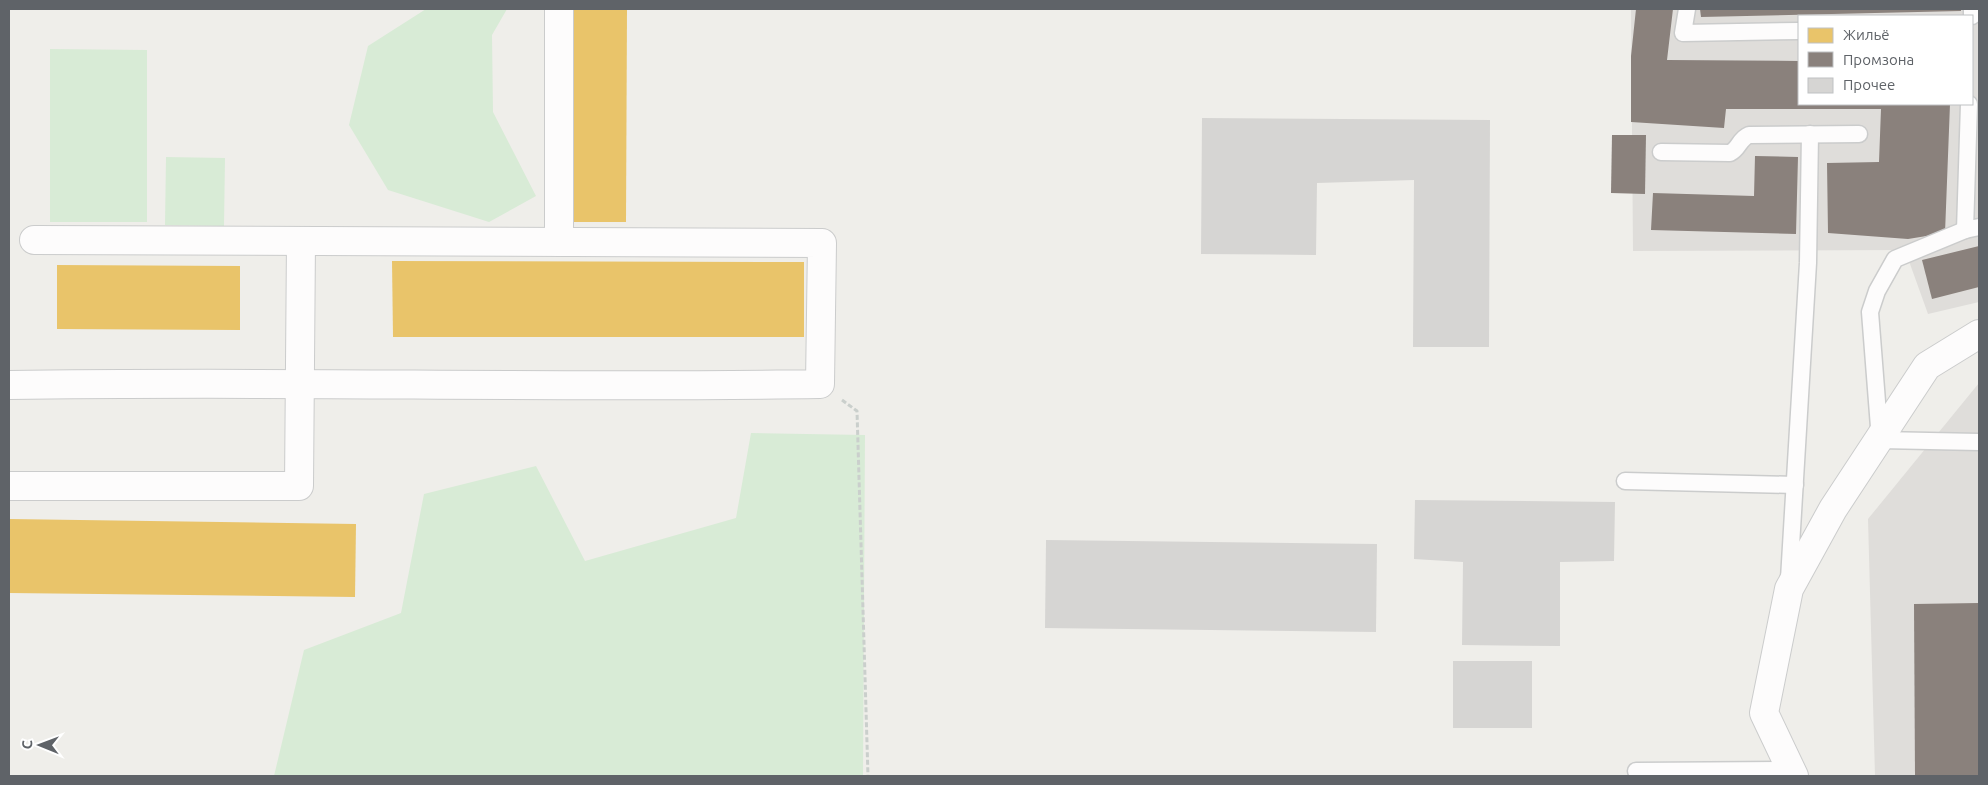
<svg xmlns="http://www.w3.org/2000/svg" width="1988" height="785" font-family="Ubuntu,sans-serif">
  <rect width="100%" height="100%" fill="#efeeea"/>
  <g fill="#dfddda" fill-rule="evenodd">
    <path d="M1631 9H1979V302L1928 314 1905 250 1633 251ZM1799 16H1972V104H1799Z"/>
    <path d="M1979 383V776H1875L1868 519Z"/>
  </g>
  <g fill="#d8ebd6">
    <path d="M426 9H507L492 35 493 112 536 196 489 222 388 190 349 125 368 46Z"/>
    <path d="M50 49 147 50V222H50Z"/>
    <path d="M166 157 225 158 224 226 165 225Z"/>
    <path d="M751 433 865 435 863 776H274L304 650 401 613 424 494 536 466 585 561 736 518Z"/>
  </g>
  <g fill="#e9c46a">
    <path d="M567 9H627L626 222H565Z"/>
    <path d="M392 261 804 262V337H393Z"/>
    <path d="M57 265 240 266V330L57 329Z"/>
    <path d="M9 519 356 524 355 597 9 593Z"/>
  </g>
  <g fill="#8a817c">
    <path d="M1636 9H1673L1667 60 1799 61V104H1950L1945 233 1908 239 1828 233 1827 163 1879 162 1881 109H1726L1724 128 1631 122V56Z"/>
    <path d="M1700 9H1961V11L1701 17Z"/>
    <path d="M1612 135H1646L1645 194 1611 193Z"/>
    <path d="M1755 156 1798 157 1796 234 1651 230 1653 193 1754 196Z"/>
    <path d="M1979 246V287L1932 299 1922 260Z"/>
    <path d="M1979 603V776H1915L1914 604Z"/>
  </g>
  <g fill="#d6d5d3">
    <path d="M1202 118 1490 120 1489 347H1413L1414 180 1317 183 1316 255 1201 254Z"/>
    <path d="M1415 500 1615 502 1614 561 1560 562V646L1462 645 1463 562 1414 559Z"/>
    <path d="M1046 540 1377 544 1376 632 1045 628Z"/>
    <rect x="1453" y="661" width="79" height="67"/>
  </g>
  <g fill="none" stroke-linecap="round" stroke-linejoin="round">
    <g stroke="#cbcccc" stroke-width="19">
      <g id="lane">
        <path d="M1687 9 1683 33 1799 31"/>
        <path d="M1972 16V9"/>
        <path d="M1969 104 1965 230 1979 227"/>
        <path d="M1661 152 1730 153C1739 149 1739 139 1749 135L1859 134"/>
        <path d="M1965 230 1895 259 1877 291 1870 312 1880 440 1979 442"/>
        <path d="M1625 481 1795 485"/>
        <path d="M1789 579 1808 263 1810 134"/>
        <path d="M1636 771 1791 770"/>
      </g>
    </g>
    <g stroke="#cbcccc" stroke-width="30">
      <g id="street">
        <path d="M559 9V242"/>
        <path d="M9 385C279 381 549 388 820 384L822 243 34 240"/>
        <path d="M9 486H299L301 241"/>
        <path d="M1794 776 1764 713 1789 589 1833 509 1927 366 1979 334"/>
      </g>
    </g>
    <path stroke="#cacfcc" stroke-width="3" stroke-dasharray="5 2.5" stroke-linecap="butt" d="M842 400 857 411 868 776"/>
    <use href="#lane" stroke="#fdfcfc" stroke-width="16"/>
    <use href="#street" stroke="#fdfcfc" stroke-width="28"/>
  </g>
  <rect width="1988" height="785" fill="none" stroke="#5f6368" stroke-width="20"/>
  <rect x="1798" y="15" width="175" height="90" fill="#ffffff" stroke="#bfc1c3"/>
  <rect x="1808" y="28" width="25" height="15" fill="#e9c46a" stroke="#bfc1c3"/>
  <text x="1843" y="40" font-size="15" fill="#5f6368">Жильё</text>
  <rect x="1808" y="52" width="25" height="15" fill="#8a817c" stroke="#bfc1c3"/>
  <text x="1843" y="65" font-size="15" fill="#5f6368">Промзона</text>
  <rect x="1808" y="78" width="25" height="15" fill="#d6d5d3" stroke="#bfc1c3"/>
  <text x="1843" y="90" font-size="15" fill="#5f6368">Прочее</text>
  <g transform="translate(40 745) rotate(271)" stroke="#ffffff" stroke-width="4" paint-order="stroke">
  <path d="M0-4L9 19L0 12L-9 19Z" fill="#5f6368"/>
  <text y="-8" font-size="14" font-weight="bold" text-anchor="middle" fill="#5f6368">С</text>
  </g>
</svg>
